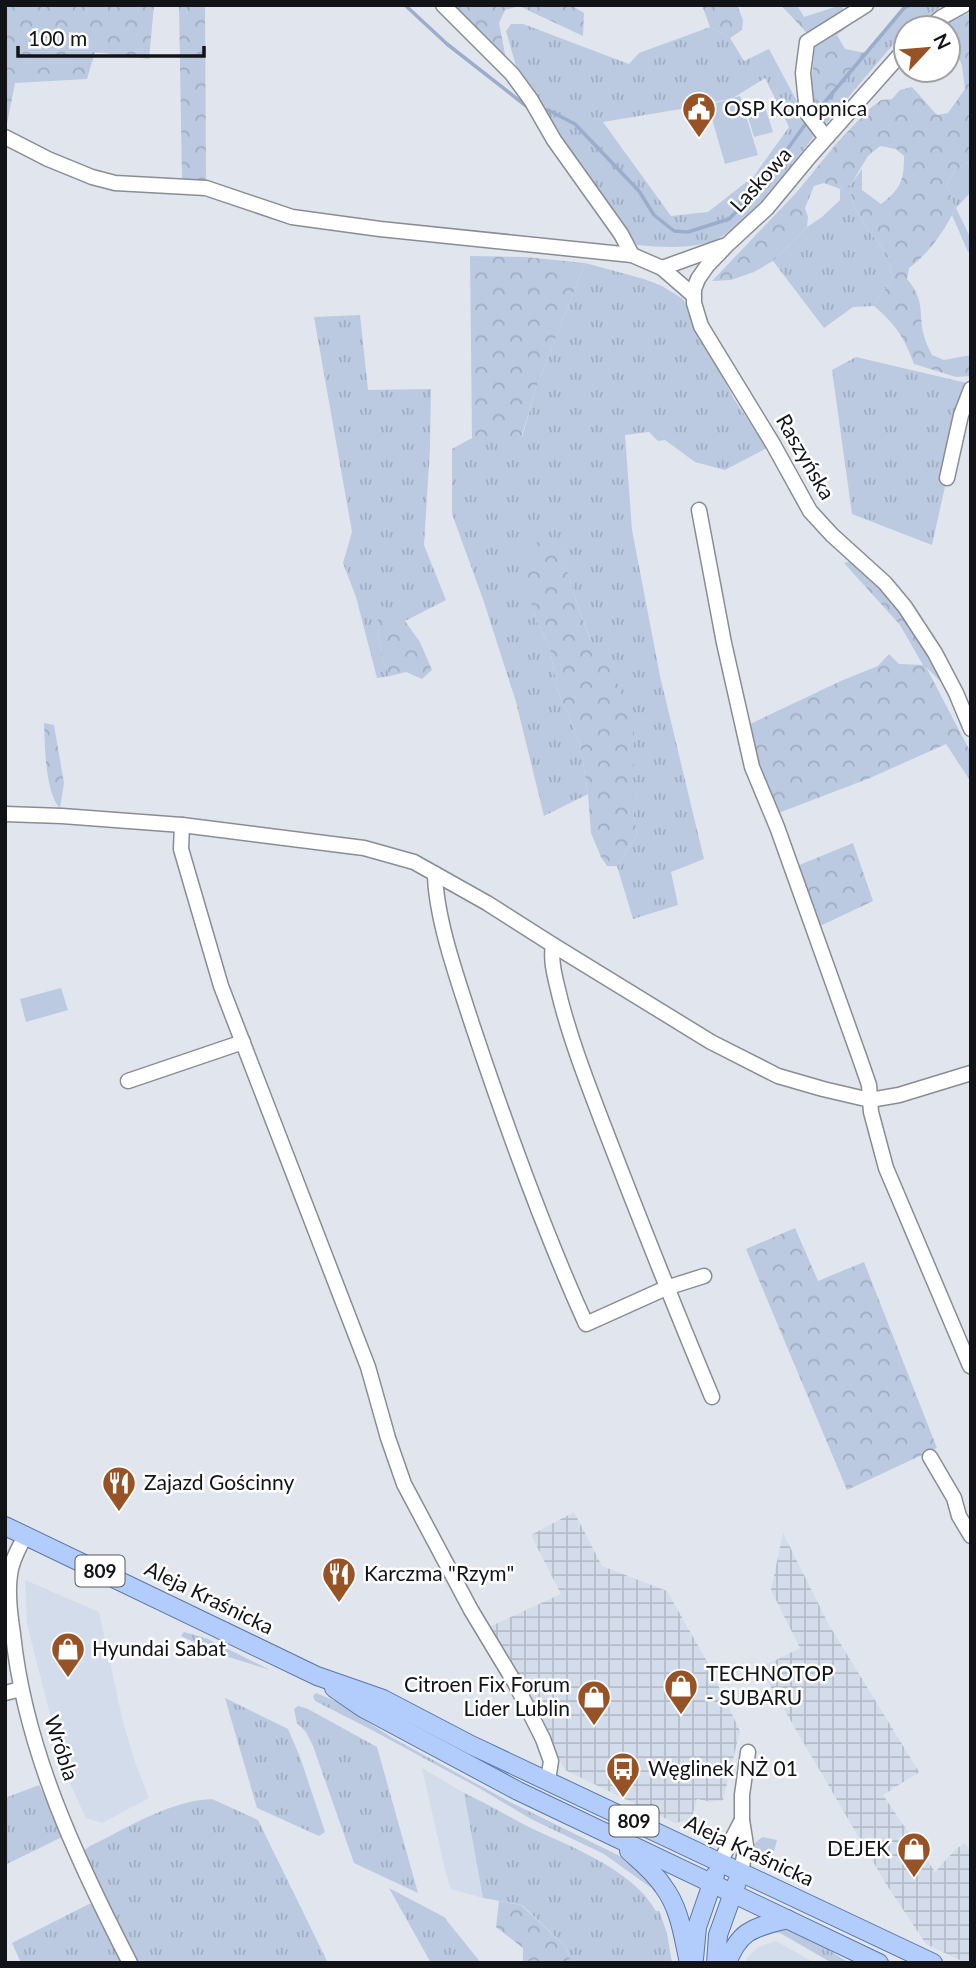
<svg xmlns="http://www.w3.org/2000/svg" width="976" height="1968" font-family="Lato,sans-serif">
  <defs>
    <pattern id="industrial-grid" width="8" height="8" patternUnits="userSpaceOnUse" patternTransform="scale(1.75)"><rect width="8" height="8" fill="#d3dcea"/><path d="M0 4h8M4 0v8" fill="none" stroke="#b4bcc8"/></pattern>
    <pattern id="grass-tufts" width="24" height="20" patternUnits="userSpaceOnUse" patternTransform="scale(1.75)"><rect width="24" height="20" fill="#bbc9e1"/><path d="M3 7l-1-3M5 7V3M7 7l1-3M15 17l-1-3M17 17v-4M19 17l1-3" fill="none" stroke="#a0acc0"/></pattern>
    <pattern id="forest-crowns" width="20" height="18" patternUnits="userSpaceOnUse" patternTransform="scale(1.75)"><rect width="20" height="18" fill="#bbc9e1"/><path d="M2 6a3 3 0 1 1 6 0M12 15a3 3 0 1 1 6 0" fill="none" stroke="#a0acc0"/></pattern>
  </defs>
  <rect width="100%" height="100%" fill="#e1e6ee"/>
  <g fill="#d3dcea">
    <path d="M25 1580 99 1612 123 1722 135 1762 149 1798 102 1823 86 1818 48 1736 55 1734 27 1624Z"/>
    <path d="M422 1768 464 1793 483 1898 451 1889 446 1874Z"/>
    <path d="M776 1941 815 1963H746V1959L758 1947Z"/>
  </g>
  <g fill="url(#industrial-grid)">
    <path d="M574 1512 602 1566 667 1591 705 1658 740 1731 723 1800 711 1802 697 1799 691 1820 675 1823 565 1770 487 1628 561 1594 531 1535Z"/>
    <path d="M783 1533 829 1625 919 1772 883 1795 935 1872 956 1849 965 1843 971 1852V1963H966L926 1944 886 1884 760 1668 800 1648 771 1590Z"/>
  </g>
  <g fill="url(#grass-tufts)" fill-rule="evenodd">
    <path d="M910 5H939L940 7 913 28H906V34L896 41 824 126 815 115 904 8Z"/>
    <path d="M511 24H523L629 64 639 53 710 27 730 38 744 61 769 49 815 135C792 164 742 235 706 243 683 249 660 247 637 245L605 203 545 117 516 66 506 31ZM765 78 789 127 754 176 708 212 671 216 603 122 681 109 733 98Z"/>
    <path d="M971 160V192L956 208 971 239V250L968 252 952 215 955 209 947 183 956 170Z"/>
    <path d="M862 169V190L850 193 855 208 868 230 888 255 893 279 880 295 874 306 853 307 824 328 773 261 807 227 822 217 840 200V189L851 184Z"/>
    <path d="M585 263 644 279 662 286 683 299 734 399 767 448 725 470 695 462 665 440 658 441 649 432 625 435 632 530 660 676 704 859 671 872 678 905 633 919 617 866 637 835 633 809 591 641 574 595 560 546 533 612 550 650 558 691 580 743 588 794 544 816 516 702 484 602 452 514V449L472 438 522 437 536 388Z"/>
    <path d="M360 315 368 390 431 389 430 448 424 545 446 600 405 621 383 607 378 609C378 633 378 654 390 676L377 678 356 597 343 563 352 532 314 317Z"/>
    <path d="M856 357 971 384 961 415 932 545 852 514 832 370Z"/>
    <path d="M184 1632 208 1639 270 1670 219 1654 181 1636Z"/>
    <path d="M316 1693 335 1701 391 1737 510 1802 630 1861 638 1866 657 1892 604 1854 531 1819 479 1788 370 1729 315 1701 313 1696Z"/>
    <path d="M225 1698 288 1729 300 1757 325 1832 319 1836 257 1808Z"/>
    <path d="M298 1706 308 1709 377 1747 418 1893 354 1863 313 1746 306 1732 297 1723 294 1709Z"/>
    <path d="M39 1785 64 1836 5 1865V1798Z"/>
    <path d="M464 1793C486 1803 506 1815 527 1826 570 1847 631 1868 656 1911H659L667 1933 672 1963H571L566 1947 522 1905 483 1898Z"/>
    <path d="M212 1799 258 1820 328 1963H136L82 1852 90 1846C128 1828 168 1801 212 1799Z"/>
    <path d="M763 1837 777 1840 769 1871C768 1870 759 1866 758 1866 747 1857 752 1842 763 1837Z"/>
    <path d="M389 1888 444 1917 481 1963H431Z"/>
    <path d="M89 1904H95L124 1963H21L12 1943Z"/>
    <path d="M782 1929C808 1932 828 1951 850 1963H832L780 1933H761Z"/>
  </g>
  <g fill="url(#forest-crowns)">
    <path d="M5 5H154L149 59 95 52 87 79 15 83 7 124 5 123Z"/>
    <path d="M179 5H205L206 183 182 179Z"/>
    <path d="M454 5H571L584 13 583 36 519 6 505 10 499 23 506 59 490 45Z"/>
    <path d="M702 5H737L743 20 742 30 730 38 710 27Z"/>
    <path d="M781 5H797L804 17 841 5 850 25 837 35 845 49 866 53 814 115 810 101 815 42Z"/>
    <path d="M971 12V160L956 170 947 183 955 209C943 233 930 252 909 268L907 279C927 302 917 315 925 339 926 344 930 350 932 355L944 360 971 355V376L956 377 914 364C904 337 896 325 874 306L880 295 893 279 888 255 868 230 855 208 850 192 862 190 881 204C901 189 904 180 904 156L896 149 880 146 868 156 851 184 840 189 824 183 814 186 805 208 808 217 807 227 773 261 754 272 731 280 712 281 796 193 836 144 868 110 881 100 892 99 900 90 912 87 937 115 948 113 965 89 962 65 953 46 948 45V28H937Z"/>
    <path d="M470 256 525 257 585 263 536 388 521 438H472Z"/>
    <path d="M535 542 560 545 574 595 590 639 609 661 634 727 633 809 637 835 617 866H607L601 857 591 833 588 794 580 743 558 691 550 650 533 612 522 556Z"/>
    <path d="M853 560C894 590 922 644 946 687L926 667 971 753V782L946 744 870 778 776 814 761 781 748 725 843 680 878 666 889 654 899 664 923 665 900 625 844 563Z"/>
    <path d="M383 606 405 621 420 642 432 670 422 679 406 672 390 676C378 654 378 633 378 609Z"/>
    <path d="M44 723 54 725 64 783 60 808C45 793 45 745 44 723Z"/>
    <path d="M853 843 873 901 818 927 797 866Z"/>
    <path d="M795 1228 818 1281 864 1262 937 1448 847 1490 746 1249Z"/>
    <path d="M499 1901 521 1905 566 1947 571 1963H523V1948L496 1927Z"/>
  </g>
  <g fill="#bbc9e1">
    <path d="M740 96 758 155 725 164 708 105Z"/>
    <path d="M762 98 773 132 754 137 744 103Z"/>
    <path d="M61 988 68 1010 26 1022 20 999Z"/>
  </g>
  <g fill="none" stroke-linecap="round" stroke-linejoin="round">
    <g stroke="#9badcc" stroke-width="3.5">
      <path d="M405 5 447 44 530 109"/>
      <path d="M541 110H548L575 124 639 191 654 215 674 231 688 232 729 219 760 187 807 122"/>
      <path d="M814 115 904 8 910 5"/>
    </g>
    <g stroke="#888d94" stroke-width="17">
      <g id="minor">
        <path d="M443 5 512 74 531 100 554 140 621 234 632 255"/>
        <path d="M928 28 942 17 964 5"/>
        <path d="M906 48 810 156 767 208 728 244 707 266 698 279 694 289V303L701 326 773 444 810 511 832 535 885 583 905 607 935 653 956 693 971 729"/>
        <path d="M828 136 823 134 807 113 803 73 807 42 866 5"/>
        <path d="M5 137 48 159 92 177 115 183 206 188 292 217 380 229 632 255 662 268 693 295"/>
        <path d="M662 268 723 246"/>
        <path d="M947 478 961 415 971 389"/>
        <path d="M699 510 724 643 752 767 777 827 860 1059 869 1085 871 1112 886 1168 970 1366"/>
        <path d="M5 814 62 816 182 825 364 848 414 862 487 903 553 945 711 1042 778 1076 823 1089 870 1100 899 1095 971 1073"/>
        <path d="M182 825 181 849 221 986 368 1367 388 1438 404 1484 471 1610 515 1683 543 1739 551 1761 548 1780"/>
        <path d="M435 874C436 920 458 980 472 1024 506 1126 542 1227 586 1324L666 1288 704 1276"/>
        <path d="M553 945C550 963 556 980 560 998 571 1041 587 1082 603 1124 638 1215 674 1306 712 1397"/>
        <path d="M128 1081 243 1042"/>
        <path d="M930 1457 954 1498 959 1516 971 1536"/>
        <path d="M25 1536C19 1548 11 1561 10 1575 7 1594 10 1615 13 1634 25 1750 77 1860 130 1963"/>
        <path d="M5 1693 21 1689"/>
        <path d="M720 1862 742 1820"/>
        <path d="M741 1872 746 1845 742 1820V1795L748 1752"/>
      </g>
    </g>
    <g stroke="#5976a9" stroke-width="20">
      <g id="major">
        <path d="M5 1526 317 1676 383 1699 471 1745 933 1963"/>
        <path d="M334 1688 363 1708 518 1791 879 1963"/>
        <path d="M629 1851C641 1862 654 1872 663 1886 680 1908 683 1936 689 1963"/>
        <path d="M694 1959 697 1927 715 1875"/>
        <path d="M716 1963 718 1935 737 1882"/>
        <path d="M727 1963C740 1929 754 1928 787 1919"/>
      </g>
    </g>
    <use href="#minor" stroke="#fff" stroke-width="14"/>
    <use href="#major" stroke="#b2cdfb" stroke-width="18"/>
  </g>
  <defs>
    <g id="civic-pin" transform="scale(1.75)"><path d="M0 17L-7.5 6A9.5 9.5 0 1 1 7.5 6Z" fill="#975326" stroke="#fff"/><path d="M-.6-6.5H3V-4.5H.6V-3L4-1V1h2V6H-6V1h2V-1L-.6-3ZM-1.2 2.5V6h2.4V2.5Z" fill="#fff"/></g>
    <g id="restaurant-pin" transform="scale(1.75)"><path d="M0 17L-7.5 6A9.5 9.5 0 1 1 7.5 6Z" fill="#975326" stroke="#fff"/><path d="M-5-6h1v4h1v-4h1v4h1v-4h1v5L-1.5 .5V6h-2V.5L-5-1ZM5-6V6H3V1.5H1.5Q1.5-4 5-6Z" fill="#fff"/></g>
    <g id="shop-pin" transform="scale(1.75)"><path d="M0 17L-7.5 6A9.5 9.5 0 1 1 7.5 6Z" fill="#975326" stroke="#fff"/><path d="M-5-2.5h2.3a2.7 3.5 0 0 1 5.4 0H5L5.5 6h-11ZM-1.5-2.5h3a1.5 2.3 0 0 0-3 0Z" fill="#fff"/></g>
    <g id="bus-pin" transform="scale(1.75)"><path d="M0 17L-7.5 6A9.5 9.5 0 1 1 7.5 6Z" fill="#975326" stroke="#fff"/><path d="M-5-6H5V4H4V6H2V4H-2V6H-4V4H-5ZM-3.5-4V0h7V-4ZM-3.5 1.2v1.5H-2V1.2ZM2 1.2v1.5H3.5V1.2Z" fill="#fff"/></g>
  </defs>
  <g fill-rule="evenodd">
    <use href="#civic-pin" x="699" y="109"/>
    <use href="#restaurant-pin" x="119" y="1483"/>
    <use href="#restaurant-pin" x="339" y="1574"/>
    <use href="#shop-pin" x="68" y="1649"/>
    <use href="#shop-pin" x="681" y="1686"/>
    <use href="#shop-pin" x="594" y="1697"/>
    <use href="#bus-pin" x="623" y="1769"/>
    <use href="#shop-pin" x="914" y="1849"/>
  </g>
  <g text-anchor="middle" stroke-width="5" stroke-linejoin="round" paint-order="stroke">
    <g fill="#fff" stroke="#595a5c" stroke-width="2">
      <rect x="75.5" y="1555.5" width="49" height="31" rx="5"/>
      <rect x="609.5" y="1805.5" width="49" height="31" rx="5"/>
    </g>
    <g font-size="19" font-weight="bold" fill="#121316">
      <text x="100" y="1578">809</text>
      <text x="634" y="1828">809</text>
    </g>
    <g font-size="21" fill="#121316" stroke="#fff" text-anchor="start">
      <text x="724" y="116">OSP Konopnica</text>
      <text x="144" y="1490">Zajazd Gościnny</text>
      <text x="364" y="1581">Karczma "Rzym"</text>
      <text x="92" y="1656">Hyundai Sabat</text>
      <text x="706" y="1681">TECHNOTOP<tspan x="706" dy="24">- SUBARU</tspan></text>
      <text x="570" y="1692" text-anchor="end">Citroen Fix Forum<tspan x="570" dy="24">Lider Lublin</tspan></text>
      <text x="648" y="1776">Węglinek NŻ 01</text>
      <text x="890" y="1856" text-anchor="end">DEJEK</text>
    </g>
    <g font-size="21" fill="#121316" stroke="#fff">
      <text transform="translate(761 180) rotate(-48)" y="7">Laskowa</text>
      <text transform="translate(805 457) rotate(60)" y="7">Raszyńska</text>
      <text transform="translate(209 1598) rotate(26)" y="7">Aleja Kraśnicka</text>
      <text transform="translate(61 1748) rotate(72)" y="7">Wróbla</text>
      <text transform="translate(749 1851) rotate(25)" y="7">Aleja Kraśnicka</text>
    </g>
  </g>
  <rect width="976" height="1968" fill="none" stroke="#121316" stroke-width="14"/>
  <g transform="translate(927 49) rotate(64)"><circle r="33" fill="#ffffff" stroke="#a0a1a2" stroke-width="2"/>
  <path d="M0-5L12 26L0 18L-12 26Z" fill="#975326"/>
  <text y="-10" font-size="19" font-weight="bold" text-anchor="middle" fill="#121316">N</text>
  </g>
  <path d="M18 46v10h186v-10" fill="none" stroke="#121316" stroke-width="3.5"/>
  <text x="28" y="46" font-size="21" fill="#121316" stroke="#ffffff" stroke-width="5" paint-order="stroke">100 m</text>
</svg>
